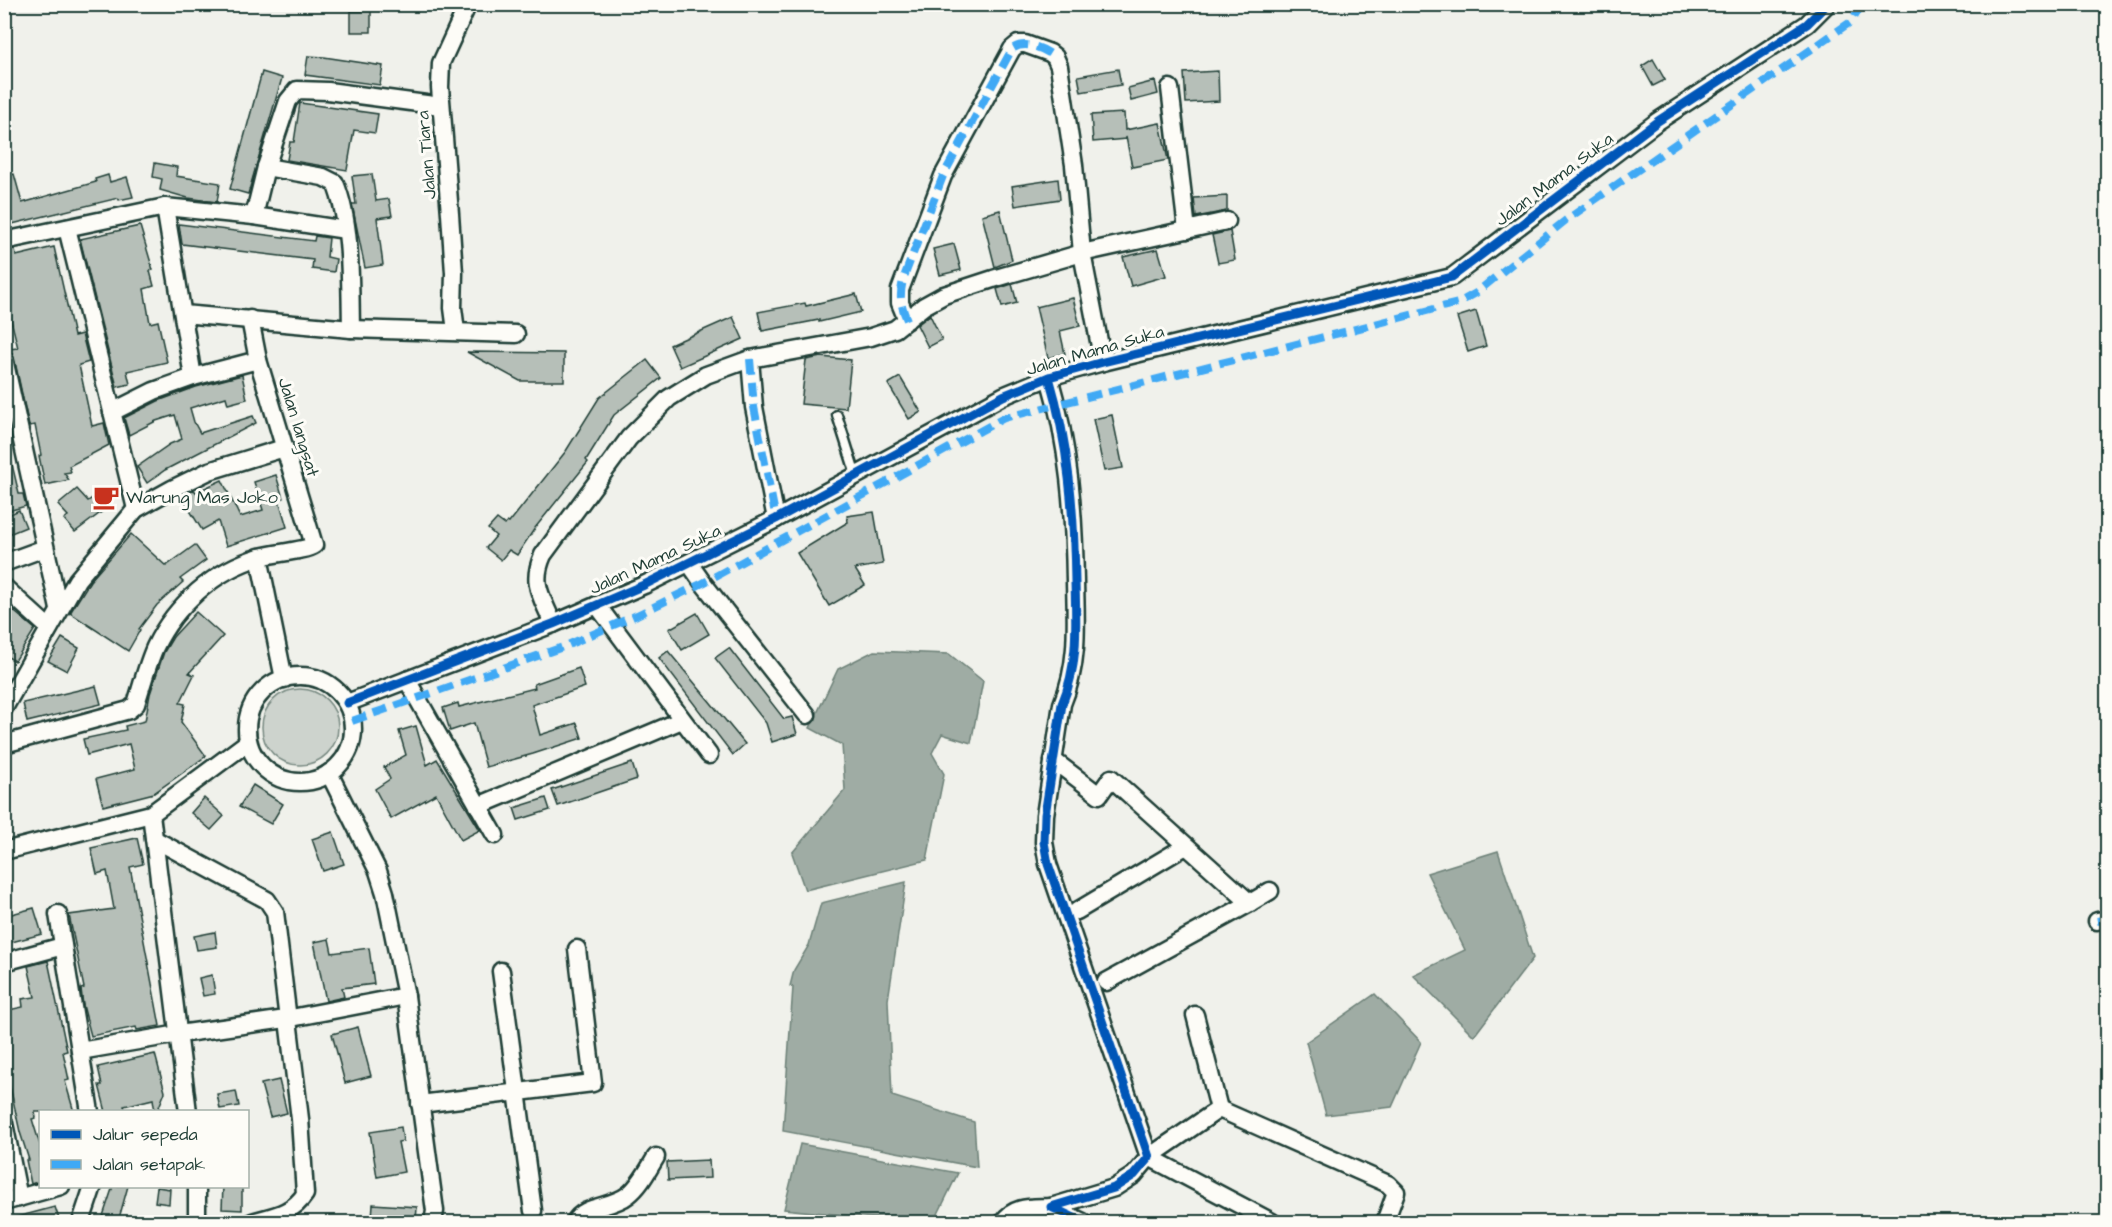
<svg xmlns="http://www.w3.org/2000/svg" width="2112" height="1227" font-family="'Architects Daughter',sans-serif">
  <rect width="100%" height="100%" fill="#f0f1eb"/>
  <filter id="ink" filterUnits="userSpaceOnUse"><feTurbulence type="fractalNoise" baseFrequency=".0167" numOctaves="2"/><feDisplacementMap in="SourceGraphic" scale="12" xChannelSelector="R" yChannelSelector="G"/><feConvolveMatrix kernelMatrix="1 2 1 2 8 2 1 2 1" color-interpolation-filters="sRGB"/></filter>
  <g filter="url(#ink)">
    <circle fill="#cdd3cd" stroke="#768880" stroke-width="1.5" cx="300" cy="727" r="38"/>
    <g fill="#9faca4" stroke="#6c8077" stroke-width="1.5">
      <path d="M874 651 949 654 983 681 971 743 942 734 932 753 944 774 927 860 805 890 792 853 845 790 842 745 810 728 838 669Z"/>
      <path d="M1498 851 1533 958 1474 1036 1413 975 1465 950 1427 873Z"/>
      <path d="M906 882 888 1000 892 1096 974 1122 977 1167 783 1131 793 987 790 986 794 970 809 945 821 903Z"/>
      <path d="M1375 994 1421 1042 1392 1107 1326 1115 1306 1042Z"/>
      <path d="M800 1144 958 1173 934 1222H913L784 1209Z"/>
      <path d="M785 1216 846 1222H786Z"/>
    </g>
    <g fill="#b6bfb8" stroke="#1f3d34" stroke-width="1.5">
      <rect x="351" y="11" width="20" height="21"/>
      <path d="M308 56 324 57 383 66 380 85 305 75Z"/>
      <path d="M1653 59 1665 80 1653 86 1642 66Z"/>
      <path d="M1118 69 1121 85 1081 92 1078 76Z"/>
      <path d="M1218 71 1219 101 1186 103 1184 73Z"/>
      <path d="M262 72 282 78 248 194 230 189Z"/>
      <path d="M1155 81 1158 94 1131 101 1128 88Z"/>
      <path d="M300 103 378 114 375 133 354 130 347 170 287 160 290 142H294Z"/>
      <path d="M1124 113 1125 130 1160 123 1168 160 1132 167 1126 137V139L1093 142 1091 115Z"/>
      <path d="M155 163 177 167 176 176 220 183 217 202 188 198 160 190 162 179 153 177Z"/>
      <path d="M14 174 22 203 96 182 95 179 108 175 110 182 127 177 133 197 119 200 118 198 4 226V205L9 204 4 186V176Z"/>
      <path d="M372 174 376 201 389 199 392 216 377 218 383 265 365 268 352 204H356L352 176Z"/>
      <path d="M1058 179 1060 199 1015 206 1012 186Z"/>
      <path d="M1227 196V211L1196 217 1194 198Z"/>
      <path d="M1000 210 1012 260 995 267 982 215Z"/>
      <path d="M179 224 314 241 315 236 329 238 327 257 336 259 334 272 312 269 313 260 182 244Z"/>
      <path d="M140 226 153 270 150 271 154 286 144 289 150 323 158 321 167 362 127 371 130 384 117 387 80 239Z"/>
      <path d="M1230 231 1235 260 1218 263 1212 235Z"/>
      <path d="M954 244 961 270 940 275 933 249Z"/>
      <path d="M54 247 74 336 82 334 89 362 79 365 92 426 104 423 109 445 69 466 71 472 64 473 69 480 45 485 39 456 41 455 35 425 29 426 14 357 7 349 18 348 4 292V251L15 249 16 256Z"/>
      <path d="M1158 249 1166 276 1131 286 1123 257Z"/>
      <path d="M1012 284 1017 303 1002 307 997 289Z"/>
      <path d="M856 294 861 312 819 322V320L762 331 758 312 805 303 806 306Z"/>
      <path d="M1073 298 1080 326 1060 331 1065 354 1048 358 1036 307Z"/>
      <path d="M1476 311 1486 346 1468 352 1457 317Z"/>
      <path d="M930 315 942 340 928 347 917 325Z"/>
      <path d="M733 317 743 339 680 367 670 345Z"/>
      <path d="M467 352 564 353V381H520Z"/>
      <path d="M821 357 851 360 846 408 801 404 806 360Z"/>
      <path d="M647 360 661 378 614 415 586 460 588 462 535 528 517 555 509 550 501 560 486 548 496 536 488 529 497 519 505 525 507 522 509 523 566 451 599 398Z"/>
      <path d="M242 375 247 399 228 404 226 397 190 408 194 422 200 433 253 416 256 423 165 470 147 483 137 467 170 444 182 439 175 415 156 421 129 435 124 418 158 401 196 387Z"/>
      <path d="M900 377 921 412 909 419 888 384Z"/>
      <path d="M1112 415 1123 468 1104 471 1093 419Z"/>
      <path d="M10 456 19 494H23L26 506 8 511 4 499V457Z"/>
      <path d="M276 475 283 498 279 500 287 527 226 546 218 521 202 530 181 496 194 490 196 492 222 480 240 517 263 510 254 482Z"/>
      <path d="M77 489 88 501 98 494 108 507 75 532 64 519 68 516 58 505Z"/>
      <path d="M19 510 26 527 4 536V517Z"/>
      <path d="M874 512 883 564 855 569 865 585 829 606 797 553 848 522 847 516Z"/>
      <path d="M131 534 166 566 195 545 206 560 180 579 183 582 157 605 139 629 140 630 128 651 70 613 90 581Z"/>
      <path d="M4 603 35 629 15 661 4 655Z"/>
      <path d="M196 612 223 636 189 673 194 675 180 703 185 704 181 722 206 756 154 793 103 806 96 779 135 769 129 744 87 755 83 739 126 730 125 726 145 721 150 694 164 652 173 637Z"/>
      <path d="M697 613 709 634 682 650 669 629Z"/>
      <path d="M62 638 79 648 67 671 48 661Z"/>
      <path d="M729 648 784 719 792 717 797 734 772 742 766 723 715 658Z"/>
      <path d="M668 651 745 744 733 755 659 658Z"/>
      <path d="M579 668 585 687 532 705 540 735 577 723 582 738 533 754 486 767 474 723 450 731 443 708 458 703 459 707 535 688 534 684Z"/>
      <path d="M96 686 101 704 27 722 23 703Z"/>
      <path d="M416 726 427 765 437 759 480 830 461 840 436 794 391 819 375 789 390 779 384 767 406 755 399 731Z"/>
      <path d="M632 763 637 779 558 806 552 790Z"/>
      <path d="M253 785 283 804 271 824 239 807Z"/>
      <path d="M204 798 224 816 211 830 191 813Z"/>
      <path d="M546 798 550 810 518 820 514 808Z"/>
      <path d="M333 832 344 864 323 871 312 839Z"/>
      <path d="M137 838 143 864 130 867 160 1026 137 1030 136 1027 91 1036 83 1005 81 989 84 988 69 915 114 909 107 871 97 874 91 848Z"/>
      <path d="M34 908 42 934 4 944V916Z"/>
      <path d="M215 932 217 947 197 950 194 936Z"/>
      <path d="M329 939 332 953 369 948 374 984 342 988 344 997 326 1001 314 942Z"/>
      <path d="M48 961 67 1051 63 1052 69 1080 65 1081 74 1112H35L36 1118 32 1119 40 1145V1181L31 1184 26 1160H29L20 1132 4 1059V1037L9 1036 4 1011 23 1007 22 999 35 997 28 966Z"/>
      <path d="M212 975 215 994 203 996 199 978Z"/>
      <path d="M358 1027 371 1076 345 1083 332 1034Z"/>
      <path d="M155 1054 165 1092 157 1112H155L153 1099 124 1106 126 1112H106L99 1085H102L98 1067Z"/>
      <path d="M279 1080 287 1113 270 1117 261 1084Z"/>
      <path d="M236 1091 239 1106 220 1109 217 1094Z"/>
      <path d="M401 1127 403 1141 398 1142 404 1172 377 1177 370 1132Z"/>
      <path d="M709 1160 710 1178 668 1180 667 1162Z"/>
      <path d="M113 1186H128L118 1222H101Z"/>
      <path d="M223 1186H242V1210L222 1209Z"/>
      <path d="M157 1187 170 1189 169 1204 155 1202Z"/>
      <path d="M373 1204 417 1207 416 1221 372 1218Z"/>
      <path d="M55 1207 60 1222H13V1218Z"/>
    </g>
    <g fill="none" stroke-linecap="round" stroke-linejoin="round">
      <g stroke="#1f3d34" stroke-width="13">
        <path id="service" d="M837 415 856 475"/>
      </g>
      <g stroke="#1f3d34" stroke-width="21">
        <g id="minor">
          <path d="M1170 88 1187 230"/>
          <path d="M266 167 323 177 335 183C352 223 350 285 351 329"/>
          <path d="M165 207 193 377"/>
          <path d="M254 216 266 167 288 101 297 90 328 91 441 106"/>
          <path d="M67 228 136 509"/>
          <path d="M4 241 165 207 254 216 346 230"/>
          <path d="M183 314 351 329 516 334"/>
          <path d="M907 320 900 303V290L943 176 1012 49 1018 44H1025L1050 53 1055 57 1059 66 1074 165 1082 253 1103 362"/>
          <path d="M456 331 453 308 454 273 450 214 440 87 441 63 468 4"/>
          <path d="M4 359 59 609"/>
          <path d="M750 359 754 407 776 519"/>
          <path d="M1049 377C1069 445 1074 512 1075 582 1076 624 1079 664 1062 704L1045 815 1044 842 1048 864 1149 1157 1134 1175 1114 1188 1051 1207 1083 1222"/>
          <path d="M112 412 154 391 193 377 258 360"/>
          <path d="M259 557 284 679"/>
          <path d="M4 563 45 548"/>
          <path d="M689 563 703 583 807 715"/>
          <path d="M4 587 49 628"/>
          <path d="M597 605 709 755"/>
          <path d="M553 624C542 596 530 584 543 555L629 438 669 398 706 375 750 359 871 337 895 329 924 306 944 295 993 279 1082 253 1227 221"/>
          <circle cx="300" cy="729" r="53"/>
          <path d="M407 680 495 835"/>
          <path d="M347 703 553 624 644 585 776 519 1003 396 1049 377 1103 362 1452 277 1658 121 1807 24 1827 4"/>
          <path d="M4 708 77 580 136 509 172 489 209 471 284 448"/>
          <path d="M4 744 129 710 136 704C142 685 147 665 155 647 175 605 215 570 260 557 273 553 306 551 314 545L258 360 250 319"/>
          <path d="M1053 760 1099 795 1111 778 1250 903 1106 982"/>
          <path d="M329 773 378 871 385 893 406 996 435 1211 433 1222"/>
          <path d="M478 806 682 720"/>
          <path d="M151 814 188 1112"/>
          <path d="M154 839 267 900 275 912 300 1119 305 1194C292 1214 273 1216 252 1222"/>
          <path d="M4 851 151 814 248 742"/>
          <path d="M1250 903 1270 891"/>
          <path d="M1077 911 1186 846"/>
          <path d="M58 914 90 1112"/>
          <path d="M2097 921 2108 919"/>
          <path d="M4 962 63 946"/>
          <path d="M501 971 533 1211"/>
          <path d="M1195 1015 1219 1109"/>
          <path d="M80 1051 179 1034 286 1019 406 996"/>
          <path d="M420 1104 593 1083 577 949"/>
          <path d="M4 1123 19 1198"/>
          <path d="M4 1202 61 1186"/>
          <path d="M81 1222 93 1186"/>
          <path d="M195 1222 197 1215V1186"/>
          <path d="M575 1222C583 1205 612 1208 628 1195 640 1186 648 1170 656 1157"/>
          <path d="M1003 1222C1015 1205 1032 1208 1051 1207"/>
          <path d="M1272 1222 1149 1157 1219 1109 1388 1184 1396 1192 1385 1222"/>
        </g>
      </g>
      <use href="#service" stroke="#fdfcf7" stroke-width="8"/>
      <use href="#minor" stroke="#fdfcf7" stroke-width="16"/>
      <g stroke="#3fa9f5" stroke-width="8" stroke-dasharray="15 8" stroke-linecap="butt">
        <path d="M907 320C900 304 899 294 904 277L943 176 1012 49C1025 40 1043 48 1055 57"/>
        <path d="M750 359 754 407 776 519"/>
        <path d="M352 721 563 647 637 615 703 583 1004 418 1458 303 1476 293 1566 220 1852 21 1862 4"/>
        <path d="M2097 921 2108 919"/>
      </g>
      <g stroke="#fdfcf7" stroke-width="13">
        <g id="cycleway">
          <path d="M1049 377C1069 445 1074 512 1075 582 1076 624 1079 664 1062 704L1045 815 1044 842 1048 864 1149 1157 1134 1175 1114 1188 1051 1207 1083 1222"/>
          <path d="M347 703 553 624 644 585 776 519 1003 396 1049 377 1103 362 1452 277 1658 121 1807 24 1827 4"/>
        </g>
      </g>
      <use href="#cycleway" stroke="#0057b8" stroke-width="9"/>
    </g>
  </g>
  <defs>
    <g id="cafe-bare" transform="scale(2.07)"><path d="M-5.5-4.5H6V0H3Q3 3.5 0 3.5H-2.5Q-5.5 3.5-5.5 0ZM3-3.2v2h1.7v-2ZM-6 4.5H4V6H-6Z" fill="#c8321e" stroke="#fdfcf7" stroke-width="2.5" paint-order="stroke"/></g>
  </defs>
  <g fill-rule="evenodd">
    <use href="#cafe-bare" x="106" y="497"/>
  </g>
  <g text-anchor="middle" stroke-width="6" stroke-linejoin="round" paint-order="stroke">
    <g font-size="18" fill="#1f3d34" stroke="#fdfcf7">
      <text transform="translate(426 155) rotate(-95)" y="6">Jalan Tiara</text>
      <text transform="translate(1554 179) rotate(-37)" y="6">Jalan Mama Suka</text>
      <text transform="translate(1095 350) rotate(-16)" y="6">Jalan Mama Suka</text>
      <text transform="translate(299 427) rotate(73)" y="6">Jalan langsat</text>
      <text transform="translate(655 559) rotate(-25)" y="6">Jalan Mama Suka</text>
    </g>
    <g font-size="18" fill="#1f3d34" stroke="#fdfcf7" text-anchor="start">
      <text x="126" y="503">Warung Mas Joko</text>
    </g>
  </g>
  <rect width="2112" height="1227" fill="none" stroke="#fdfcf7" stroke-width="24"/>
  <rect x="12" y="12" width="2088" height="1203" fill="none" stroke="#1f3d34" stroke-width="2" filter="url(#ink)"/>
  <rect x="39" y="1110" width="210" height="78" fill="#fdfcf7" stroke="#a4b0a9" stroke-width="1.5"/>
  <rect x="51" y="1130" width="30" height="9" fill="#0057b8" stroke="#a4b0a9" stroke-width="1.5"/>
  <text x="93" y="1140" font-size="18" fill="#1f3d34">Jalur sepeda</text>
  <rect x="51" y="1160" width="30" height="9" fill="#3fa9f5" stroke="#a4b0a9" stroke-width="1.5"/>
  <text x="93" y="1170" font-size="18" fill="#1f3d34">Jalan setapak</text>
</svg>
